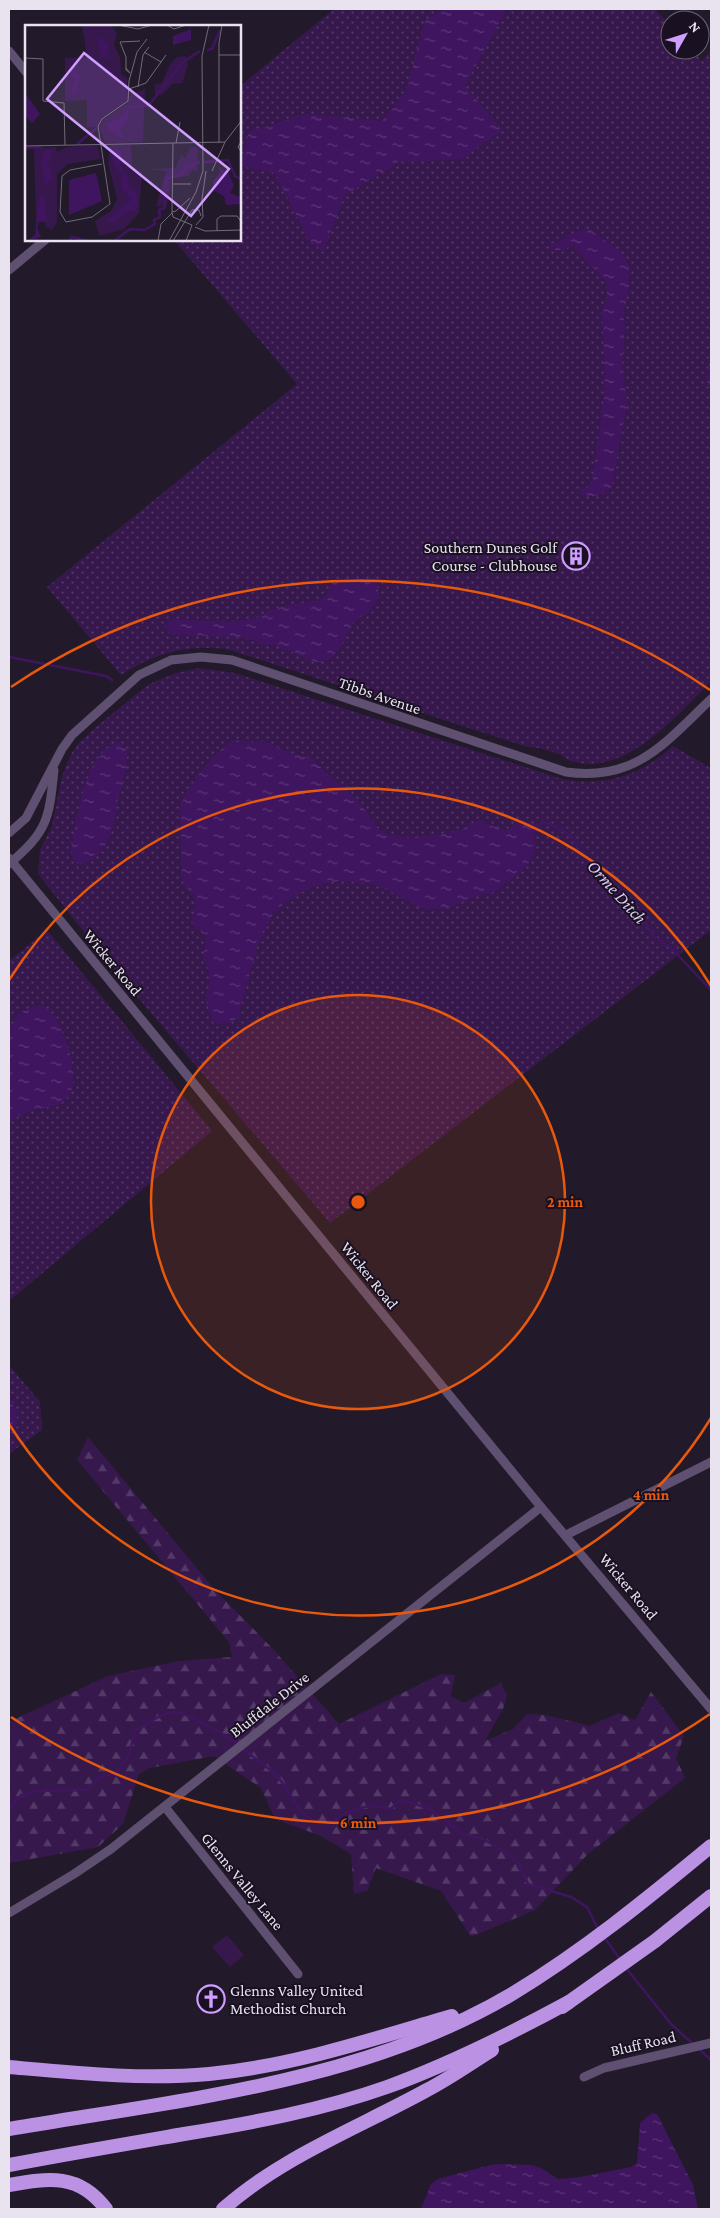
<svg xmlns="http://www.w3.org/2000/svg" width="720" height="2218" font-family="'Crimson Pro',serif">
  <defs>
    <pattern id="grass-dots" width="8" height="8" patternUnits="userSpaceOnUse" patternTransform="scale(1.25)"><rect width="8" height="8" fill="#36184d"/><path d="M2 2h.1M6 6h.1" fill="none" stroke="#533967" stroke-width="1.8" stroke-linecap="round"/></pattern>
    <pattern id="forest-firs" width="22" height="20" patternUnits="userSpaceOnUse" patternTransform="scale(1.25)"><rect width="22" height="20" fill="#36184d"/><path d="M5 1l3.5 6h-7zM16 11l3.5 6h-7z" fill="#533967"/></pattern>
    <pattern id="water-ripples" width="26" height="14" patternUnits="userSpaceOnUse" patternTransform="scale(1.25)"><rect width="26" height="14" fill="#40155f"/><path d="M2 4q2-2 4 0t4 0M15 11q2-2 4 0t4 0" fill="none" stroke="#5c3776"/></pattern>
  </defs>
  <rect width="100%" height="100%" fill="#221a2b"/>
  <g fill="url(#grass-dots)">
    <path d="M334 9H655L670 25V50H692L702 61 711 50V682C676 715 626 778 571 761 568 760 564 757 561 755 549 750 537 747 524 746L227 649C185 645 157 652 121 675L47 587 297 384 174 240H240V86Z"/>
    <path d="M199 668 235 673 562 779C605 787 641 775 673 746L711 768V930L330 1223 111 966 38 874 40 850 52 826 62 776 71 754 78 744 97 726 149 684 176 673Z"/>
    <path d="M47 930 212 1131 9 1301V961Z"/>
    <path d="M9 1365 40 1402 42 1430 9 1454Z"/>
  </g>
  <path fill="url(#forest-firs)" d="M88 1437 215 1590 272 1648 339 1724 441 1674 455 1675 451 1696 464 1703 501 1683 507 1695 503 1709 485 1741 513 1729 527 1714 546 1715 590 1726 619 1713 635 1720 651 1692 684 1736 676 1758 685 1778 588 1854 535 1910 471 1937 441 1891 376 1868 367 1891 354 1894 351 1854 321 1836 275 1819 261 1788 214 1756 150 1768 139 1774 123 1824 98 1847 9 1863V1722L108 1676 179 1661 232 1657 229 1642 77 1460Z"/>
  <path fill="#36184d" d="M227 1935 244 1955 230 1967 212 1947Z"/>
  <g fill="url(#water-ripples)">
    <path d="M442 9H506L465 86 502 130 462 159 398 162 344 196 323 252 308 239 275 173 240 166 249 132 307 114 382 121 406 91 425 21Z"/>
    <path d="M589 229 621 252 629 267V288L623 316 625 325 622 367 627 402 612 486C603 495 590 500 579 493L582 489 587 488 592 483 605 390 602 312 607 299V283L574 246 557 251 550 247V243H558L568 235Z"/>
    <path d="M711 350V389L709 388 707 378Z"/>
    <path d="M365 578 366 580 373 578 377 582 379 597 370 611 354 621 341 646 331 658 325 661 316 662 275 645H266L247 638 169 634 164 626 171 620C198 618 227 627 252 618L255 619 269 611 288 605 316 601 327 595 331 584 341 580Z"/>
    <path d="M262 740 287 752 313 759 332 779 338 782 361 804 377 828 387 834 411 838 448 833 463 829 478 820 505 831C510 829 515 823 520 822 526 822 533 825 540 824L538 831 534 834C534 839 536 846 535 850 531 869 505 882 492 893H485L444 909H438L421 908 388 890 372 884 348 881 330 882 310 887 286 902 273 914 257 946 238 1018C232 1023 220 1026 213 1022L205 998 209 987V973L203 956 206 944V935L195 927 192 922C192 914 197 908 196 901 194 893 185 888 182 880L180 808C185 789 214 752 231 742 240 738 249 746 262 740Z"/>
    <path d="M117 743 123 744C126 748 128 753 127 758 126 774 120 789 117 804 114 816 114 827 109 838 103 851 93 863 78 864L73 858 71 849C77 820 84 754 117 743Z"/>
    <path d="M40 1005C62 1011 81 1075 70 1094 62 1108 43 1107 29 1111 22 1113 15 1119 9 1122V1030L20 1012Z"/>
    <path d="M9 1396C17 1409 23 1423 9 1433Z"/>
    <path d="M652 2113 657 2114 693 2185 698 2209H421L431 2184 438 2179 491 2165 503 2164 532 2165 541 2168 558 2179 581 2177 631 2167 637 2163 640 2123Z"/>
  </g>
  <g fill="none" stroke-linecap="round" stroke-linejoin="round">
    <g stroke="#40155f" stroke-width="2.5">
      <path d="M9 657 106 676 112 680"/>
      <path d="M540 824 544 822 561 829 570 836 592 866 640 913 654 937 670 947 711 990"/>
      <path d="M242 1748C253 1757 265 1765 275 1774 292 1789 301 1832 333 1821 338 1819 342 1815 346 1813 362 1806 375 1804 391 1809L399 1801 409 1802 430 1809 463 1834 483 1839 500 1849 519 1863 528 1884 571 1897 587 1907 598 1929"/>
      <path d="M9 1808 21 1795 36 1791 87 1790 98 1778 116 1773 129 1755 135 1730C147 1725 162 1712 175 1712 186 1712 228 1737 238 1744"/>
      <path d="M604 1937 620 1959"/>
      <path d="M626 1968 671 2024 693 2044"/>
      <path d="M699 2049 711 2060"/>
    </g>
    <g stroke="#5f4f70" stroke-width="9">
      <path d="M9 51 26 72"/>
      <path d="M9 270 45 240"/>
      <path d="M9 833 26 818 62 749 72 735 139 675 171 660 201 657 232 660 566 772C635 782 665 743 711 699"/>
      <path d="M9 858 541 1507 711 1709"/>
      <path d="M9 864C48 831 49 819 54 770"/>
      <path d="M566 1535 711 1462"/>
      <path d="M165 1807 298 1974"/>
      <path d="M9 1913 74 1874 111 1849 541 1507"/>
      <path d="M584 2077 604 2068 711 2043"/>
    </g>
    <g stroke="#bb91e4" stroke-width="14">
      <path d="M562 2007 655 1941 711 1896"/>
      <path d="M9 2067C76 2073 142 2080 209 2074 293 2066 372 2039 452 2016"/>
      <path d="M9 2129C177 2100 362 2083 512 1994 583 1951 647 1899 711 1846"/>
      <path d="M9 2165C67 2154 126 2144 184 2134 252 2123 322 2110 387 2087 450 2064 510 2034 569 2002"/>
      <path d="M9 2185C49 2178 79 2173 106 2209"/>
      <path d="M223 2209C283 2156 358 2128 427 2090 450 2078 471 2063 492 2050"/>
    </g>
  </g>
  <circle cx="358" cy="1202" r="207" fill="#e8590c" fill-opacity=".12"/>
  <g fill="none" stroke="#e8590c" stroke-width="2.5">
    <circle cx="358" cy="1202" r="207"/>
    <path d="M711 1418A414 414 0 0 1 9 1424M9 980A414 414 0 0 1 711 986"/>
    <path d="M710 1714A621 621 0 0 1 11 1717M11 687A621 621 0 0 1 710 690"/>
  </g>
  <defs>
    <g id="building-ring" transform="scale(1.4375)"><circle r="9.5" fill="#191121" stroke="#cf9eff" stroke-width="1.5"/><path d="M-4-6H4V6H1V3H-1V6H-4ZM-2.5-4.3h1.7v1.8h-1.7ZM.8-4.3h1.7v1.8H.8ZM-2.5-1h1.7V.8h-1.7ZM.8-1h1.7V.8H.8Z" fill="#cf9eff"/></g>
    <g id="church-ring" transform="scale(1.4375)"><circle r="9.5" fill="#191121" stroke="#cf9eff" stroke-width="1.5"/><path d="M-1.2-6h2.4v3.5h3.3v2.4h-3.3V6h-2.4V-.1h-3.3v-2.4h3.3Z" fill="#cf9eff"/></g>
  </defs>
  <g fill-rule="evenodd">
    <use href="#building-ring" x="576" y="556"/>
    <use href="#church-ring" x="211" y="1999"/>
  </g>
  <g text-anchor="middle" stroke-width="4" stroke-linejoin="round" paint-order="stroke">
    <g font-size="16" fill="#e9e3ef" stroke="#191121" text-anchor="end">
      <text x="557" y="553">Southern Dunes Golf<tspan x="557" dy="18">Course - Clubhouse</tspan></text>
      <text x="230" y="1996" text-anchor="start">Glenns Valley United<tspan x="230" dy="18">Methodist Church</tspan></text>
    </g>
    <g font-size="16" fill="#e9e3ef" stroke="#191121">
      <text transform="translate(380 695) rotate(19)" y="6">Tibbs Avenue</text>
      <text transform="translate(113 962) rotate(50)" y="6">Wicker Road</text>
      <text transform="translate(370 1275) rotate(51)" y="6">Wicker Road</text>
      <text transform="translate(629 1586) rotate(50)" y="6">Wicker Road</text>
      <text transform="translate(269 1704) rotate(-38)" y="6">Bluffdale Drive</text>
      <text transform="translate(243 1881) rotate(51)" y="6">Glenns Valley Lane</text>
      <text transform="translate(643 2043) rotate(-13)" y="6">Bluff Road</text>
    </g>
    <g font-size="18" font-style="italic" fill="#decaf4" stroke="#191121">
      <text transform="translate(617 892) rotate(48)" y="6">Orme Ditch</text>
    </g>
  </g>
  <g transform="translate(25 25)">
    <rect width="216" height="216" fill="#221a2b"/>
    <path d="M57 0H86L92 9 89 20 95 32 96 49 102 53V76L76 94 72 102H62V75L40 76V33L62 32ZM120 64 118 117 80 118 74 101 78 95 103 78 105 70ZM72 120 76 134 43 139 32 149V197L27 205 21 202 20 197H11L9 123 31 122 32 127 42 122ZM85 120H106L107 145 117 147 114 188 99 204 75 211 70 196 86 186 92 174 83 137Z" fill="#36184d"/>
    <path d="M160 31 163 40 157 58 147 59 137 70 130 69V59L137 58 145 39 152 32ZM166 121 173 123 172 146 167 145 163 151 147 153 141 184 139 178 135 182 131 181 141 146 120 144 151 143 154 134 157 130 160 134Z" fill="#36184d"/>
    <path d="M166 4V15L148 20V11ZM74 12 83 19V33L76 32 72 13ZM49 42 52 49H56L52 62 55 67 45 68 50 56 45 48ZM0 68 15 89 7 98 0 91ZM103 83 104 93 95 103 99 114 84 105 82 98 96 93ZM92 124 96 127 95 139 103 153 104 163 111 167 113 179 111 185 100 188 88 199 82 195 106 175 97 163V151L88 137V126ZM20 125H28L23 137 28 153 20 162 16 134ZM193 143 203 147 209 160 205 168 215 172V179L201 180 199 171 188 165V156L196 147ZM71 148 77 176 44 190V155ZM19 168 22 195 14 197 12 203 16 212 2 216 10 210 14 173Z" fill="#40155f"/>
    <path fill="none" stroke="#40155f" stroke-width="2.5" d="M182 25 187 24 195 5M104 83 124 80 158 37 175 26M52 119 72 103M0 123 17 122M179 137 203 135 210 151 217 155M44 216 47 212 62 216M79 216H89L105 204 120 205 130 199 129 195 135 192 134 185 139 183 142 153 157 150 160 143 175 137"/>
    <path fill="none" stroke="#726a79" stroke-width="1" d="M93 0 113 4 127 0M142 0 149 4 161 0M119 27 136 37M194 30H217M0 33 18 34V76L39 78 40 120M101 43 105 48 101 45V32L95 17 115 16M113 62 118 30 124 22M104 64 121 58 141 30M217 115 213 122 217 128M151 118 155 97M194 118V18L197 0M0 121 200 117M77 139 45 145 37 151 35 187 41 197 67 192 85 179 73 101 77 94 103 76 104 56 112 27 122 14M187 146 200 117 217 95M148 159H166M151 186 147 187 148 192 167 200M151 186 165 173M147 187 148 118M171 200 178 192 177 174 181 146M170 202 180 206 217 205M192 206V194L196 191H212L217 198M133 216 136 199 147 188M144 216 171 167 178 146 177 31 184 0M148 216 167 185H174L176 191M161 216 167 200"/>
    <path fill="#cf9eff" fill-opacity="0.15" stroke="#cf9eff" stroke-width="2.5" d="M59 28 204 144 166 191 22 74Z"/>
    <rect width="216" height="216" fill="none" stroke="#e9e3ef" stroke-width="2.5"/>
  </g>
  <circle cx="358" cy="1202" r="8" fill="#e8590c" stroke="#191121" stroke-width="2.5"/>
  <g font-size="15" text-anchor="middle" font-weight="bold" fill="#e8590c" stroke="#191121" stroke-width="4" stroke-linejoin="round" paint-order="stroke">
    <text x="565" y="1207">2 min</text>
    <text x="651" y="1500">4 min</text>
    <text x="358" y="1828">6 min</text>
  </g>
  <rect width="720" height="2218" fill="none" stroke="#e9e3ef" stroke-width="20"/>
  <g transform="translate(685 35) rotate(51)"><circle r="24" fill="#191121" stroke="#6c6573"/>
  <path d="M0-4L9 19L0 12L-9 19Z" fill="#cf9eff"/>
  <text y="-8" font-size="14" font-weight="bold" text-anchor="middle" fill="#e9e3ef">N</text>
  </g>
</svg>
